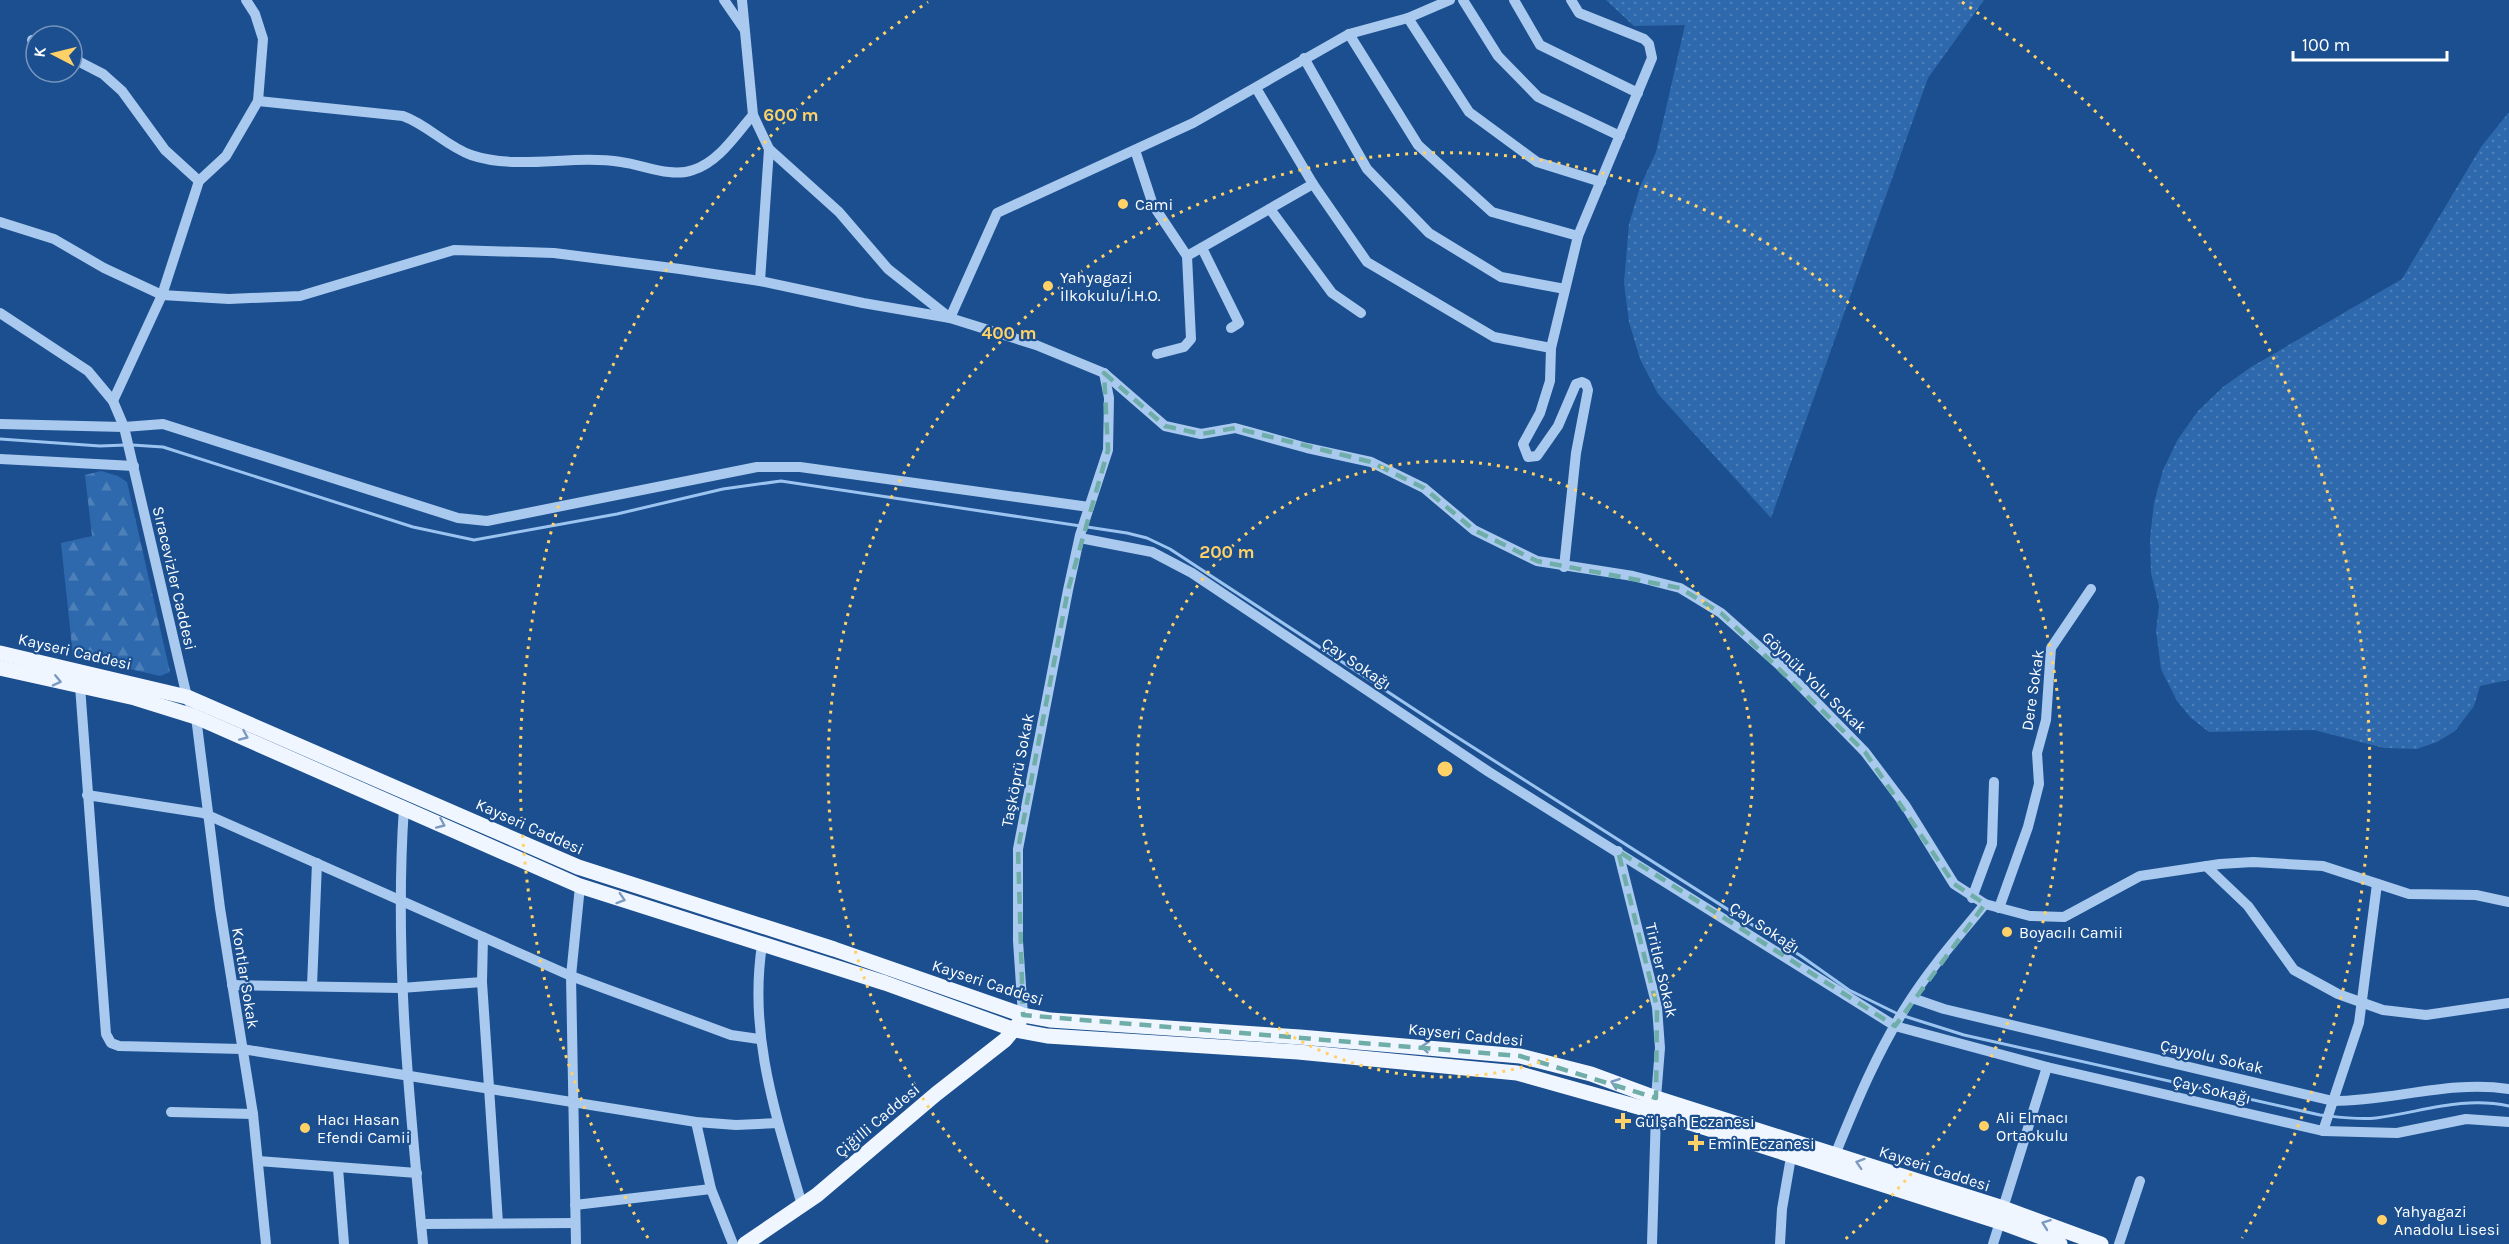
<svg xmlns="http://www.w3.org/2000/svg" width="2509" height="1244" font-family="Karla,sans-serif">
  <defs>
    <pattern id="grass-dots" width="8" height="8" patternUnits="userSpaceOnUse" patternTransform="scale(1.5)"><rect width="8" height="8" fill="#2e69ad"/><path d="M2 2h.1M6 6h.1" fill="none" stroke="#4d80b9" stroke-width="1.8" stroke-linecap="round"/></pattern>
    <pattern id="forest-firs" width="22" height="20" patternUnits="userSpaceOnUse" patternTransform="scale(1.5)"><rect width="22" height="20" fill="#2e69ad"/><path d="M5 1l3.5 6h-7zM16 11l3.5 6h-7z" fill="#4d80b9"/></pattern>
  </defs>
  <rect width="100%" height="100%" fill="#1b4f8f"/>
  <g fill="url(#grass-dots)">
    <path d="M1606 0H1984L1928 78 1771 518 1658 394 1640 359 1629 322 1624 283 1629 224 1640 187 1656 152 1685 25 1634 26Z"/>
    <path d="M2509 112V680L2480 686 2474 706 2455 731 2437 742 2417 749 2384 748 2314 730 2209 732 2191 718 2177 701 2161 669 2156 631 2159 606 2151 573 2150 538 2154 503 2163 470 2178 439 2198 411 2223 387 2251 367 2402 279 2481 147Z"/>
  </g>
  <path fill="url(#forest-firs)" d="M101 471 118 476 127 482 170 672 160 676 73 656 61 543 92 536 85 475Z"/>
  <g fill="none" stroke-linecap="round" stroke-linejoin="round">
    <g stroke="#9cc4f0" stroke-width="3">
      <path d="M0 439 100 446 126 445"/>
      <path d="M132 445 163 447 413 527 474 540 617 514 723 489 781 481 1127 533 1147 538 1170 549 1449 732 1801 956 1849 990 1898 1014"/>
      <path d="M1904 1016 1964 1035 2320 1115C2338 1117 2358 1120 2376 1118 2422 1112 2462 1096 2509 1106"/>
    </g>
    <g stroke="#a9c9ee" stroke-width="10">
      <path d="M724 0 744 29"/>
      <path d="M742 0 753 115 769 149 839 212 888 269 950 318 997 213 1193 123 1349 34 1408 18 1450 0"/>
      <path d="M1463 0 1498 56 1538 97 1620 136"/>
      <path d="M1514 0 1540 45 1638 93"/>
      <path d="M1408 18 1469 112 1537 162 1601 182"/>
      <path d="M1349 34 1418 145 1492 212 1578 236"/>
      <path d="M32 40 36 42"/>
      <path d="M72 58 103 74 122 91 165 150 199 181"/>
      <path d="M1304 58 1367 169 1429 233 1501 277 1565 289"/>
      <path d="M1256 88 1313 184 1367 262 1494 337 1551 348"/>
      <path d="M258 101 403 116C428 125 446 146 471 155 518 171 572 154 621 162 644 165 671 178 693 170 719 162 736 134 753 115"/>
      <path d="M1135 150 1153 205 1187 256 1313 184"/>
      <path d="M1270 209 1332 293 1361 313"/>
      <path d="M0 222 54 239 104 268 162 295 229 299 300 296 454 250 554 253 680 269 760 281 863 303 950 318 1036 345 1104 373 1165 426 1201 434 1235 428 1307 448 1371 462 1424 488 1474 530 1537 561 1633 576 1680 588 1721 613 1784 669 1865 752 1905 805 1954 884 1985 904 2030 916 2064 917 2140 876 2220 864 2253 862 2323 866 2409 894 2476 895 2509 902"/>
      <path d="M1202 248 1239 323 1231 328"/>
      <path d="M760 281 769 149"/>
      <path d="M0 313 88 371 113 401 124 427 187 697 196 717 220 908 253 1114 266 1244"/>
      <path d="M1157 354 1184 347 1191 339 1187 256"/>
      <path d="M113 401 162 295 199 181 226 156 258 101 263 39 255 14 246 0"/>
      <path d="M0 424 124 427 163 424 458 518 487 521 757 467H800L1089 507"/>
      <path d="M0 459 134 466"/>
      <path d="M1080 538 1152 552 1192 573 1489 772 1895 1026 2047 1067 2323 1131 2397 1133 2466 1119 2509 1122"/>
      <path d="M1564 567 1576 453 1588 390 1586 384 1582 382 1576 384 1558 426 1537 456 1528 457 1523 444 1540 413 1550 381 1551 348 1578 236 1652 58 1649 44 1644 39 1579 13 1571 0"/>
      <path d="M80 686 106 1034 111 1043 119 1046 242 1049 696 1122 736 1125 778 1123"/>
      <path d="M87 795 203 813 571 976 731 1035 759 1039"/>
      <path d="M404 807C394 953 409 1098 423 1244"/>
      <path d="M1618 851 1657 1007 1660 1048 1656 1098"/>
      <path d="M2206 866 2248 906 2294 970 2338 994 2383 1010 2426 1015 2509 1003"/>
      <path d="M1972 898 1992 844 1994 782"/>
      <path d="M1999 908 2028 827 2039 784 2037 753 2046 720 2051 648 2091 589"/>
      <path d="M483 937 482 982 498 1223"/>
      <path d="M762 945C748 1037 777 1118 802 1205"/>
      <path d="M232 985 401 988 482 982"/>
      <path d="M312 986 317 863"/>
      <path d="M1912 998 1944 1009 2333 1101C2392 1101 2450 1080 2509 1089"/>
      <path d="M1023 1015 1018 941V849L1068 590 1080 535 1108 450 1109 398 1104 373"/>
      <path d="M171 1112 253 1114"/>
      <path d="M696 1122 711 1189 733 1244"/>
      <path d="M2323 1131 2359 1023 2377 884"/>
      <path d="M1835 1155C1856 1103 1878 1050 1909 1002 1931 967 1959 936 1985 904"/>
      <path d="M258 1161 417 1173"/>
      <path d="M338 1168 344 1244"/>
      <path d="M575 1205 711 1189"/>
      <path d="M2003 1208 2047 1067"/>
      <path d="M421 1224 575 1223"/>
      <path d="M576 1244 571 976 580 886"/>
      <path d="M1652 1244 1656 1112"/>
      <path d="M1780 1244 1782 1209 1791 1157"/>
      <path d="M1993 1244 2000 1222"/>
      <path d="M2119 1244 2140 1181"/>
    </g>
    <g stroke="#f0f6ff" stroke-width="15">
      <path d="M0 653 187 697 578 867 834 949 1023 1015 1050 1020 1300 1037 1520 1056 1591 1074 1656 1098 2003 1208 2101 1244"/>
      <path d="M0 668 135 698 196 717 580 886 885 983 1015 1030 1047 1036 1298 1052 1517 1073 1656 1112 2000 1222 2060 1244"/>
      <path d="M745 1244 817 1195 936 1094 1005 1040 1019 1023"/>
    </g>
  </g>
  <defs><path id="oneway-chevron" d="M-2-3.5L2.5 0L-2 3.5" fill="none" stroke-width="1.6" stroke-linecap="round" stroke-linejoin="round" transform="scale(1.5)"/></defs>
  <g stroke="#7b9ac1">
    <use href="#oneway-chevron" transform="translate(57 681) rotate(13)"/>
    <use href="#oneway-chevron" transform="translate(244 736) rotate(24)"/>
    <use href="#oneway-chevron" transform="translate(441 824) rotate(24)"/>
    <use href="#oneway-chevron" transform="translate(621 899) rotate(18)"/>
    <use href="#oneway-chevron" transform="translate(1425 1047) rotate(-175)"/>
    <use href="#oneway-chevron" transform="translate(1615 1083) rotate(-160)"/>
    <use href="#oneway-chevron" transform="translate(1860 1163) rotate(-162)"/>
    <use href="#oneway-chevron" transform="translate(2046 1224) rotate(-160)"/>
  </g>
  <path fill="none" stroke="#6fada8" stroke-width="4.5" stroke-dasharray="12 8" stroke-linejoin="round" d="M1104 373 1165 426 1201 434 1235 428 1371 462 1424 488 1474 530 1537 561 1680 588 1721 613 1865 752 1954 884 1985 904 1895 1026 1618 851 1657 1007 1656 1098 1520 1056 1023 1015 1018 849 1068 590 1108 450Z"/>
  <g fill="none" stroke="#ffd166" stroke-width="3" stroke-dasharray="3 6">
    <circle cx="1445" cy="769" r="308"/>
    <path d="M1048 1242A617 617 0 1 1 1842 1242"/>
    <path d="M648 1238A925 925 0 0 1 928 2M1962 2A925 925 0 0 1 2242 1238"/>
  </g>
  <g fill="#ffd166" stroke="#1b4f8f" stroke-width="2">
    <circle cx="1123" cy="204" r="6"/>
    <circle cx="1048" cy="286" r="6"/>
    <circle cx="2007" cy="932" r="6"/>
    <path d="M1620 1112h6v6h6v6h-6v6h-6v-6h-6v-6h6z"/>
    <circle cx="1984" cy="1126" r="6"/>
    <circle cx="305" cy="1128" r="6"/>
    <path d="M1693 1134h6v6h6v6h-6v6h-6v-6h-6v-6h6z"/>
    <circle cx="2382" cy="1220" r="6"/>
  </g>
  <g text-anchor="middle" stroke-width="4.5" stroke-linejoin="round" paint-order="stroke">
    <g font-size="16" fill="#fff" stroke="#1b4f8f" text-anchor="start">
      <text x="1135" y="210">Cami</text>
      <text x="1060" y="283">Yahyagazi<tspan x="1060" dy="18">İlkokulu/İ.H.O.</tspan></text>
      <text x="2019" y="938">Boyacılı Camii</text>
      <text x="1996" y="1123">Ali Elmacı<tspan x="1996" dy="18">Ortaokulu</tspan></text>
      <text x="317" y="1125">Hacı Hasan<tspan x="317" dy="18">Efendi Camii</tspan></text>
      <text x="1635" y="1127">Gülşah Eczanesi</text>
      <text x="1708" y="1149">Emin Eczanesi</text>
      <text x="2394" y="1217">Yahyagazi<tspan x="2394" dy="18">Anadolu Lisesi</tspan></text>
    </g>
    <g font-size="16" fill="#fff" stroke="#1b4f8f">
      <text transform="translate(175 578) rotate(77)" y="6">Sıracevizler Caddesi</text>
      <text transform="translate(75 651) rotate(13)" y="6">Kayseri Caddesi</text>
      <text transform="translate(1357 663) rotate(34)" y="6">Çay Sokağı</text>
      <text transform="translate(1815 682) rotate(44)" y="6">Göynük Yolu Sokak</text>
      <text transform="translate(2032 690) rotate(-82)" y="6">Dere Sokak</text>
      <text transform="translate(1017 770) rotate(-79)" y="6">Taşköprü Sokak</text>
      <text transform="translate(530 826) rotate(24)" y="6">Kayseri Caddesi</text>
      <text transform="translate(1765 927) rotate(33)" y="6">Çay Sokağı</text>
      <text transform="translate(1662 970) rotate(77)" y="6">Tiritler Sokak</text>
      <text transform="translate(246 978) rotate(81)" y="6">Kontlar Sokak</text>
      <text transform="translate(988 982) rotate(18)" y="6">Kayseri Caddesi</text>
      <text transform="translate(1466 1034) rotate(6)" y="6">Kayseri Caddesi</text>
      <text transform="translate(2212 1056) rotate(13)" y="6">Çayyolu Sokak</text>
      <text transform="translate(2212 1089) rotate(13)" y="6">Çay Sokağı</text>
      <text transform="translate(877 1120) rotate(-40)" y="6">Çiğilli Caddesi</text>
      <text transform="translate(1935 1168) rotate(18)" y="6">Kayseri Caddesi</text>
    </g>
  </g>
  <circle cx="1445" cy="769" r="9" fill="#ffd166" stroke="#1b4f8f" stroke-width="3"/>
  <g font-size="18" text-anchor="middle" font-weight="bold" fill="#ffd166" stroke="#1b4f8f" stroke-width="4.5" stroke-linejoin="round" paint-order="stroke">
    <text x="791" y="121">600 m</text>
    <text x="1009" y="339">400 m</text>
    <text x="1227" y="558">200 m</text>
  </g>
  <g transform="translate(54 54) rotate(277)"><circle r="28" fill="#1b4f8f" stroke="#7695bc" stroke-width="1.5"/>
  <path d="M0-4.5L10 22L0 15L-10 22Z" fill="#ffd166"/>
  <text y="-9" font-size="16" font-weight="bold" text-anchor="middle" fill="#ffffff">K</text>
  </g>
  <path d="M2293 51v9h154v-9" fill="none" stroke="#ffffff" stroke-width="3"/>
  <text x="2302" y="51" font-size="18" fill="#ffffff" stroke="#1b4f8f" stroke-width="4.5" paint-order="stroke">100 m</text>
</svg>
